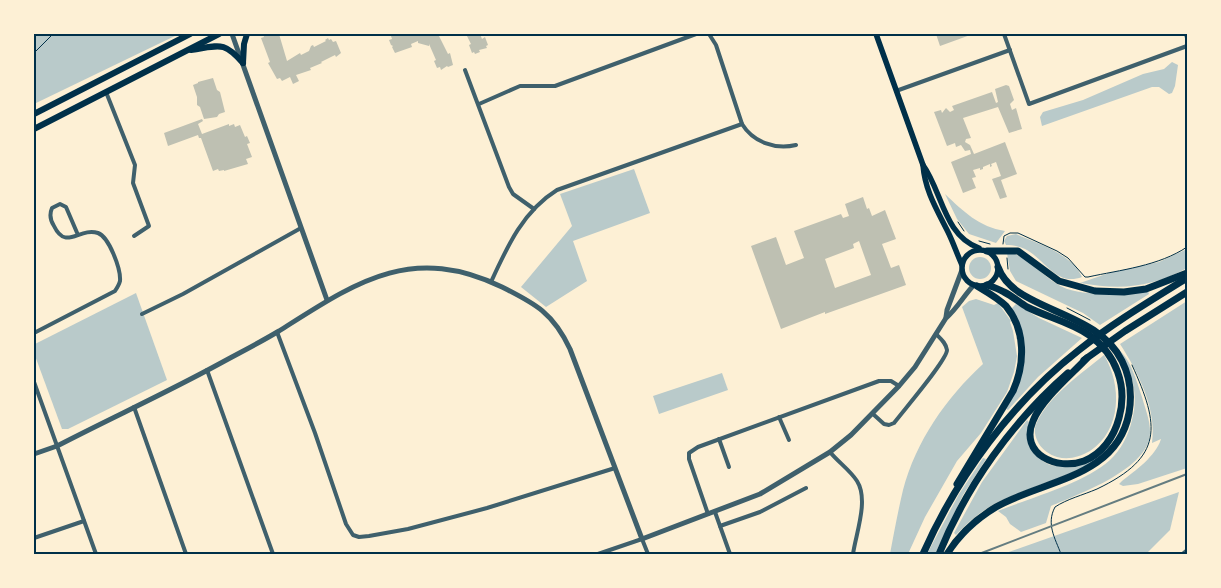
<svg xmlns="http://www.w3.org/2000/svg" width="1221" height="588" font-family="Poppins,sans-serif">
  <rect width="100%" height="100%" fill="#fdf0d5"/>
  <g fill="#b9caca">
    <path d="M34 34H179L34 104Z"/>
    <path d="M1172 62 1178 65 1175 86 1172 93 1169 94 1159 87H1152L1042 126 1040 117 1043 112 1083 100 1143 74 1164 69Z"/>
    <path d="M634 169 650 213 573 241 587 281 546 307 521 287 572 226 560 194Z"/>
    <path d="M945 194C963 211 979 227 1005 231L996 243 969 234 957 219Z"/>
    <path d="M1016 234C1038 244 1071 253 1082 277 1056 287 1045 259 1025 249 1019 246 1012 245 1006 245L1004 241 1007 236Z"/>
    <path d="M1187 249V268C1150 288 1121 290 1080 283L1109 273 1159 262Z"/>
    <path d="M1009 252C1030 258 1039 273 1057 284 1080 299 1122 292 1148 291L1149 294 1100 325 1083 313 1016 281 1010 271 1007 253Z"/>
    <circle cx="980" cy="268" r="11"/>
    <path d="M136 293 167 380 68 429H62L34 353 35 344Z"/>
    <path d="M976 299 994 305 998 303 1011 321 1010 322 1013 331 1017 356 1014 372 1007 392 981 433 957 461 925 517 908 554H890C894 533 898 511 903 490 916 441 946 398 983 364L962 307 969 301Z"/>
    <path d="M1187 301V468L1138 484 1123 486 1119 484 1122 481C1135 471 1156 456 1161 439L1152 443C1157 409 1138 372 1120 344Z"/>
    <path d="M1016 304 1039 318 1082 338 1038 377 1008 410 1006 409C1028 372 1031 348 1011 309Z"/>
    <path d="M1119 350C1131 360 1137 382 1142 397 1145 408 1150 420 1150 431 1152 468 1079 494 1051 506L1046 523 1021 532 1010 524 1006 517 998 511C1032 497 1083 484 1110 460 1121 450 1129 434 1132 420 1139 394 1132 372 1119 350Z"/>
    <path d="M1104 355C1122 385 1122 430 1090 451 1079 457 1069 460 1057 457 1050 455 1043 450 1039 444 1035 437 1033 429 1037 422 1049 396 1082 373 1104 355Z"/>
    <path d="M722 373 728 390 659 414 653 396Z"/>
    <path d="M1027 420 1029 422C1027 430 1030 437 1033 445 1044 478 1072 464 1096 457L1098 459C1067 478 1031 486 998 502 982 510 968 522 956 535L954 533 982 482Z"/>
    <path d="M983 458 986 459 963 495 935 554H927L959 494Z"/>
    <path d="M1179 492 1170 530 1146 554H1003Z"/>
  </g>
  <g fill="#bec0b2" fill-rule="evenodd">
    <path d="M263 34H279L287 61 300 53 301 55 309 51 311 46 313 45 314 47 326 41 325 40 328 38 329 40 331 39 333 42 336 41 341 53 336 57 335 55 321 62 322 63 310 68 311 70 296 75 299 81 293 84 290 77 282 81 280 78 277 79 268 63 270 62 261 38 264 37Z"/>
    <path d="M397 34H438L448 54 450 53 453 65 448 67 447 66 441 70 440 67 437 68 434 61 436 60 429 44V46L418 43V41L411 44 412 47 395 53 392 47 393 46 391 45 389 40 392 39 391 36Z"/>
    <path d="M466 34H480L482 39 485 37 488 45 486 46 487 48 479 50 480 52 475 54 474 52 472 53 469 45 471 44Z"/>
    <path d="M936 34H973L940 46Z"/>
    <path d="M213 78 217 90 220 92 225 112 219 114 217 117 204 119 200 107 197 105V97L193 85 198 83V82Z"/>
    <path d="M1006 85 1009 86 1014 100 1010 104 1012 110 1016 108 1022 129 1009 133 998 107 963 118 971 138 966 139 965 142 970 145 974 154 1005 142 1017 174 1001 180 1007 197 1000 199 992 179 1001 176 996 162 991 164 992 166 990 167V164L983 167V169L980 170V168L973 170 976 177 972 178 976 188 963 193 951 162 971 154 970 150 965 151 961 145 956 147 955 143 947 146 934 112 941 110 942 113 946 108 950 112 954 110 952 106 992 92 996 103 998 102 995 89Z"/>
    <path d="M202 119 203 121 198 124 202 134 229 124V126L234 124 235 127 240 125 245 137 247 136 250 143 247 144 252 157 246 159 248 164 224 171V170L219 171 218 169 213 171 201 138H199L198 135 168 146 164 133Z"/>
    <path d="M863 197 867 209 869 208 872 216 885 210 896 239 882 244 891 268 899 265 906 285 825 314V312L781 329 751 246 776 237 786 265 804 258 794 231 841 214 843 218 849 216 845 204ZM859 241 871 275 835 288 825 259 854 248 853 244Z"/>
  </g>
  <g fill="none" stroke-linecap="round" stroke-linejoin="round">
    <g stroke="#003049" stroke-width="1">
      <path d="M34 53 53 34"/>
      <path d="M958 222 964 231"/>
      <path d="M979 241 990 244"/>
      <path d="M1003 244 1004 236 1010 233H1018L1057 251 1068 258 1085 277H1088C1120 270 1159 266 1187 247"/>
      <path d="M1007 258 1008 269"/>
      <path d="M1067 308 1090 320"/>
      <path d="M1061 554C1055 538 1046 524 1055 507 1067 499 1083 495 1097 489 1164 457 1160 426 1132 365"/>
    </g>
    <path stroke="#3f606c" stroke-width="2" d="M1181 554 1187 549"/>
    <g stroke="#3f606c" stroke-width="4">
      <path d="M709 34 716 45 742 124C753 142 775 150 796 145"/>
      <path d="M1004 34 1029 104 1187 46"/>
      <path d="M1186 34 1187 38"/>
      <path d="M465 70 509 187 513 194 534 209"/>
      <path d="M896 91 1010 50"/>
      <path d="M106 92 135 165 133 183 149 226 134 236"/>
      <path d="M479 104 520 86H555L696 34"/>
      <path d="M491 282C507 247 523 211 557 190L742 124"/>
      <path d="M142 314 183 294 301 228"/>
      <path d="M277 332 315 433 346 524 353 535 359 537 369 536 408 529 487 508 615 468"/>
      <path d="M34 333 115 291C117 288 119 285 120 281 121 269 109 237 98 233 79 227 66 251 54 226 50 220 49 215 52 208L60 204 66 207 78 235"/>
      <path d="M207 370 273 554"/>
      <path d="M34 382 96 554"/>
      <path d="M134 407 186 554"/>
      <path d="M873 414 884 424 889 425 894 423C903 411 947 360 947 350 946 343 941 339 936 334"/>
      <path d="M779 417 789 440"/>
      <path d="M719 439 729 467"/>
      <path d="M830 452C838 462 850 470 857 481 869 500 856 533 853 554"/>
      <path d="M715 512 730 554"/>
      <path d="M708 514 689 459V453L698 447 879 381H891L899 386"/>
      <path d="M720 526 760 512 806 488"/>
      <path d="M34 538 84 521"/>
      <path d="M598 554 642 539 648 554"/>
    </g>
    <g stroke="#3f606c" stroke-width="5">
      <path d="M232 34 327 300"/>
      <path d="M946 317 947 310 962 270"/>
      <path d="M34 454 57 446C111 418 166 393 219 364 239 353 259 343 279 331 355 283 410 243 502 287 536 304 553 313 570 349L642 539 760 494 830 452 851 435 899 386 915 367 946 318C957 309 964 295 974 285"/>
    </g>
    <g stroke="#003049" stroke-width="5.5">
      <path d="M876 34 923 165C925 191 937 210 948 232 953 242 957 254 962 265"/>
      <path d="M923 165C942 191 944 236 979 248"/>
      <circle cx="980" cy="268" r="18"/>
    </g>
    <g stroke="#003049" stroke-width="6">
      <path d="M191 50C219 46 223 40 243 63"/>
      <path d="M243 63 244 44 247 34"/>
      <path d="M34 114 190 34"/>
      <path d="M34 129 219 34"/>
    </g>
    <g stroke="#003049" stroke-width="7">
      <path d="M987 251H1018L1059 281 1095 291 1124 292 1146 289 1187 273"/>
      <path d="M987 285C993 287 999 289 1004 292 1012 296 1019 302 1027 307 1047 317 1070 322 1089 335 1116 354 1128 386 1119 418 1114 437 1102 454 1084 461 1057 471 1019 454 1033 421 1041 400 1071 375 1087 358"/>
      <path d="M1084 360 1125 331 1187 292"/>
      <path d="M957 484 1013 391C1025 364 1026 330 1006 306 998 298 987 292 977 286"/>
      <path d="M923 554C957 477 1012 402 1079 350 1113 323 1150 301 1187 278"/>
      <path d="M939 554C967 485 1012 422 1068 373"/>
      <path d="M947 554C959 535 976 519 996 507 1043 480 1117 478 1129 413 1132 396 1130 377 1122 361 1097 309 1014 312 998 267"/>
    </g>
    <path stroke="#657d81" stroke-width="1" d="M1186 554 1187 548"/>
    <path stroke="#657d81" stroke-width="2" d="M979 554 1187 474"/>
  </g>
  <rect width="1221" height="588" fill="none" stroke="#fdf0d5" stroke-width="70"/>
  <rect x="35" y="35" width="1151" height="518" fill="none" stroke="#003049" stroke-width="2"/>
</svg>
